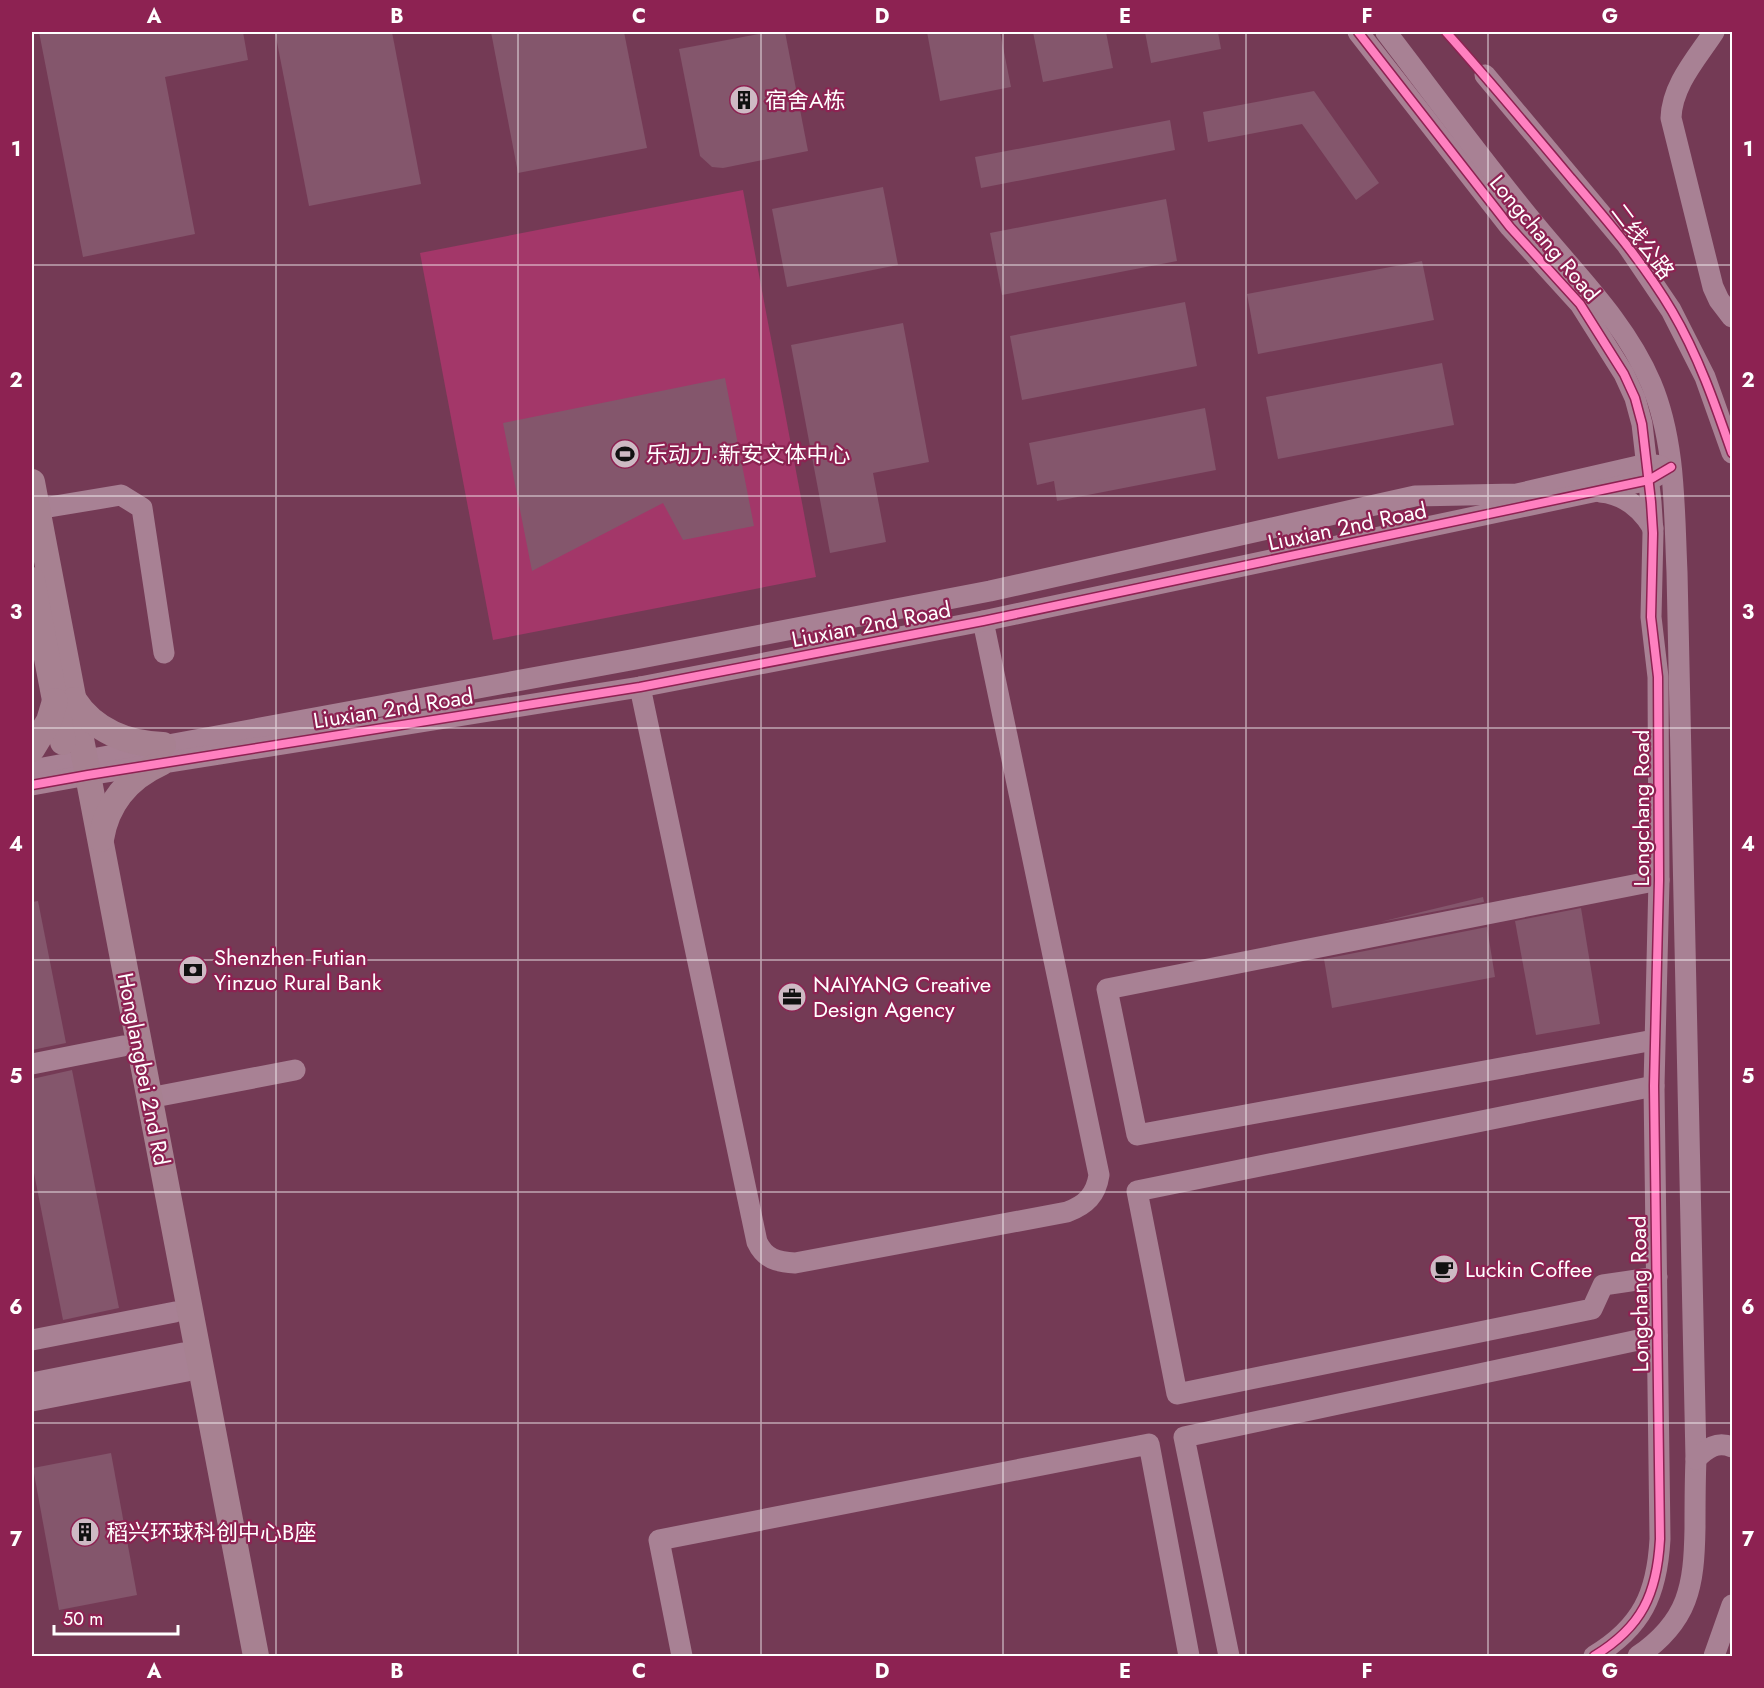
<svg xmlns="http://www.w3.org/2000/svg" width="1764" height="1688" font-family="Jost,'Noto Sans SC',sans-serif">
  <rect width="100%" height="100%" fill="#743a55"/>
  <path fill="#a33769" d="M743 190 816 577 493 640 420 253Z"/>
  <g fill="#84566c">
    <path d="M39 32H243L248 60 165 77 195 234 83 257Z"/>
    <path d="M275 32H392L421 184 309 206Z"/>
    <path d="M491 32H624L647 148 518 173Z"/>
    <path d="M770 32H785L808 151 723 168 712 167 700 156 679 49Z"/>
    <path d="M927 32H1000L1011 87 940 101Z"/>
    <path d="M1033 32H1106L1113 68 1043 82Z"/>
    <path d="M1145 32H1218L1221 49 1151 63Z"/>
    <path d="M1314 91 1379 183 1356 200 1302 124 1208 142 1203 112Z"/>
    <path d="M1170 120 1175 150 981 188 975 157Z"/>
    <path d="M883 187 898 265 787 287 772 209Z"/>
    <path d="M1166 199 1177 261 1002 295 990 233Z"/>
    <path d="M1422 261 1434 320 1258 354 1247 294Z"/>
    <path d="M1185 302 1197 366 1022 400 1010 336Z"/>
    <path d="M903 323 929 462 873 473 886 542 830 553 791 345Z"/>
    <path d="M1442 363 1454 425 1278 459 1266 397Z"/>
    <path d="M725 378 754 526 683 540 663 503 532 571 503 423Z"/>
    <path d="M1205 408 1216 470 1057 501 1054 481 1037 485 1029 443Z"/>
    <path d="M1483 897 1484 902 1380 922Z"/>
    <path d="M38 901 66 1043 32 1050V902Z"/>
    <path d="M1581 908 1600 1024 1536 1035 1515 921Z"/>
    <path d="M1487 927 1495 977 1332 1008 1324 959Z"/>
    <path d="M72 1070 119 1308 63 1320 32 1163V1079Z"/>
    <path d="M111 1453 137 1595 59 1610 33 1468Z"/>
  </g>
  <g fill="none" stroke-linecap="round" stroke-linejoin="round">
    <g stroke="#a88194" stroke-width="21">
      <path d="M1358 32 1510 227 1580 304 1624 374 1635 398 1642 424 1651 502 1653 533 1651 617 1658 677 1659 880 1654 1086 1660 1539C1657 1594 1642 1627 1594 1656"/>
      <path d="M1386 32C1435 96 1484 163 1536 226 1577 276 1625 322 1651 383 1676 442 1674 510 1677 572L1696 1459C1695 1482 1695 1505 1695 1528 1694 1586 1689 1621 1638 1656"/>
      <path d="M1714 32C1697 58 1672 85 1671 118L1713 287 1719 300 1732 317"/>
      <path d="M1485 75 1627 245 1671 310 1705 377 1732 453"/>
      <path d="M1600 492C1624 494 1641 508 1653 528"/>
      <path d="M37 509 121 495 142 508 164 653"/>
      <path d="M640 687 757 1242C765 1259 777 1262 795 1263L1067 1212C1086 1205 1096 1195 1099 1175L983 621"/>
      <path d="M32 770 636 659 990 591 1415 496 1517 494 1647 464 1661 466"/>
      <path d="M32 785 88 775 640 687 983 621 1649 480 1660 474"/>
      <path d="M1654 1040 1137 1135 1107 989 1659 880"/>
      <path d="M32 1064 123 1046"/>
      <path d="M1654 1086 1137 1191 1177 1394 1592 1309 1603 1285 1657 1277"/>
      <path d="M149 1098 295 1070"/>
      <path d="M32 1340 175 1312"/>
      <path d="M32 1383 183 1353 199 1359 187 1371 32 1401"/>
      <path d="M1696 1459C1707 1448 1717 1441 1732 1447"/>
      <path d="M682 1656 659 1540 1149 1444 1189 1656"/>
      <path d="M1229 1656 1184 1437 1657 1336"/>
      <path d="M1714 1656 1732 1605"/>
    </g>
    <g stroke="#a78191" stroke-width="26">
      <path d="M32 482 256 1656"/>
      <path d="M32 580 63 742"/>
      <path d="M74 700C94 731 128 744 163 745"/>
      <path d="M32 749 49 721 55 701"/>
      <path d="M101 839C107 803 128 778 161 763"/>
    </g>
    <g stroke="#8d2252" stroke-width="11">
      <g id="cycleway">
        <path d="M1358 32 1510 227 1580 304 1624 374 1635 398 1642 424 1651 502 1653 533 1651 617 1658 677 1659 880 1654 1086 1660 1539C1657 1594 1642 1627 1594 1656"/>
        <path d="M1446 32C1488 79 1529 128 1570 177 1606 219 1643 262 1672 311 1698 355 1715 404 1732 453"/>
        <path d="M32 785 88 775 640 687 983 621 1649 480 1671 467"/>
      </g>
    </g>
    <use href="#cycleway" stroke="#ff80c0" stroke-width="8"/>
  </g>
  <path fill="none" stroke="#fff" stroke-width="1.5" stroke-opacity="0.55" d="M276 32V1656M518 32V1656M761 32V1656M1003 32V1656M1246 32V1656M1488 32V1656M32 265H1732M32 496H1732M32 728H1732M32 960H1732M32 1192H1732M32 1423H1732"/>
  <defs>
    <g id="building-disc" transform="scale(1.5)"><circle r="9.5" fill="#cebac4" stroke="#8d2252"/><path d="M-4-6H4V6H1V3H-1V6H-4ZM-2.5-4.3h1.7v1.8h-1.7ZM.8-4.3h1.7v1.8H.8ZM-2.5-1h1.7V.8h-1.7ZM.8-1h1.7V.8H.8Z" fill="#111"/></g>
    <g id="stadium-disc" transform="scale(1.5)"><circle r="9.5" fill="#cebac4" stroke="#8d2252"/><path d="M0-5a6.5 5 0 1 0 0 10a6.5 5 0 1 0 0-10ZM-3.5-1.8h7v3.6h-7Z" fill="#111"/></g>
    <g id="bank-disc" transform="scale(1.5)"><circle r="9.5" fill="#cebac4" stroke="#8d2252"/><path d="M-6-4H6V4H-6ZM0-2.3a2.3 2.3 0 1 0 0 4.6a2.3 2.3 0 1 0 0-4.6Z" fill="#111"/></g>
    <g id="office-disc" transform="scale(1.5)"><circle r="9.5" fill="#cebac4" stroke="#8d2252"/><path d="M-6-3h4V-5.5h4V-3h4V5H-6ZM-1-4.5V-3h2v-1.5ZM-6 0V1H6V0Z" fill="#111"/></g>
    <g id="cafe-disc" transform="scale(1.5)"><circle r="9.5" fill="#cebac4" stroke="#8d2252"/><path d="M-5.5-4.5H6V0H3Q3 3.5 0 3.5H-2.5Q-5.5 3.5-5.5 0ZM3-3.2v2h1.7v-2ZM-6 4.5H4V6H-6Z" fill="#111"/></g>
  </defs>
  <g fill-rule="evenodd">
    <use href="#building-disc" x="744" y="100"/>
    <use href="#stadium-disc" x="625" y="454"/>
    <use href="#bank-disc" x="193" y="970"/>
    <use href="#office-disc" x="792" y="997"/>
    <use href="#cafe-disc" x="1444" y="1269"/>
    <use href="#building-disc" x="85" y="1532"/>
  </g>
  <g text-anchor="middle" stroke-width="4.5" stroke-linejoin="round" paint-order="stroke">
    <g font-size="22" fill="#fff" stroke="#8d2252" text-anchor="start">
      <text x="765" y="108">宿舍A栋</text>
      <text x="646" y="462">乐动力·新安文体中心</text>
      <text x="214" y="965">Shenzhen Futian<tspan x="214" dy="25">Yinzuo Rural Bank</tspan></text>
      <text x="813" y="992">NAIYANG Creative<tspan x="813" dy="25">Design Agency</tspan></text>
      <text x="1465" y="1277">Luckin Coffee</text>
      <text x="106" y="1540">稻兴环球科创中心B座</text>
    </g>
    <g font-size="22" fill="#fff" stroke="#8d2252">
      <text transform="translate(1545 238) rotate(50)" y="8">Longchang Road</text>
      <text transform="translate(1643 241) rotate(53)" y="8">二线公路</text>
      <text transform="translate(1347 526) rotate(-12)" y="8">Liuxian 2nd Road</text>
      <text transform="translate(871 624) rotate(-11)" y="8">Liuxian 2nd Road</text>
      <text transform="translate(393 708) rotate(-9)" y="8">Liuxian 2nd Road</text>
      <text transform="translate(1641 808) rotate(-90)" y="8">Longchang Road</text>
      <text transform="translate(144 1069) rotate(79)" y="8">Honglangbei 2nd Rd</text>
      <text transform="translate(1639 1294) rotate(-91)" y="8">Longchang Road</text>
    </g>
  </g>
  <rect width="1764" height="1688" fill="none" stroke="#8d2252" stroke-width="66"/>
  <path d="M54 1625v9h124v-9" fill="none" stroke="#ffffff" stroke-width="3"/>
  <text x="63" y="1625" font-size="18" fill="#ffffff" stroke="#8d2252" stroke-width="4.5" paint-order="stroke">50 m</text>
  <rect x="33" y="33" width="1698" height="1622" fill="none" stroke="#fff" stroke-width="2"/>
  <g font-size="20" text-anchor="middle" font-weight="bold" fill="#fff">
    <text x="154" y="23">A</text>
    <text x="397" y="23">B</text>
    <text x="639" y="23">C</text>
    <text x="882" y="23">D</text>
    <text x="1125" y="23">E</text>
    <text x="1367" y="23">F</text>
    <text x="1610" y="23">G</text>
    <text x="16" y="156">1</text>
    <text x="1748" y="156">1</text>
    <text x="16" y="387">2</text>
    <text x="1748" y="387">2</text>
    <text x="16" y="619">3</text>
    <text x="1748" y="619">3</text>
    <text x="16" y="851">4</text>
    <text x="1748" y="851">4</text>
    <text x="16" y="1083">5</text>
    <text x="1748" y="1083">5</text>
    <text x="16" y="1314">6</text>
    <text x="1748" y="1314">6</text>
    <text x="16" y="1546">7</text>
    <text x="1748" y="1546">7</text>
    <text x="154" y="1678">A</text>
    <text x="397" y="1678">B</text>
    <text x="639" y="1678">C</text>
    <text x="882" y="1678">D</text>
    <text x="1125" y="1678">E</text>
    <text x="1367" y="1678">F</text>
    <text x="1610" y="1678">G</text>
  </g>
</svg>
